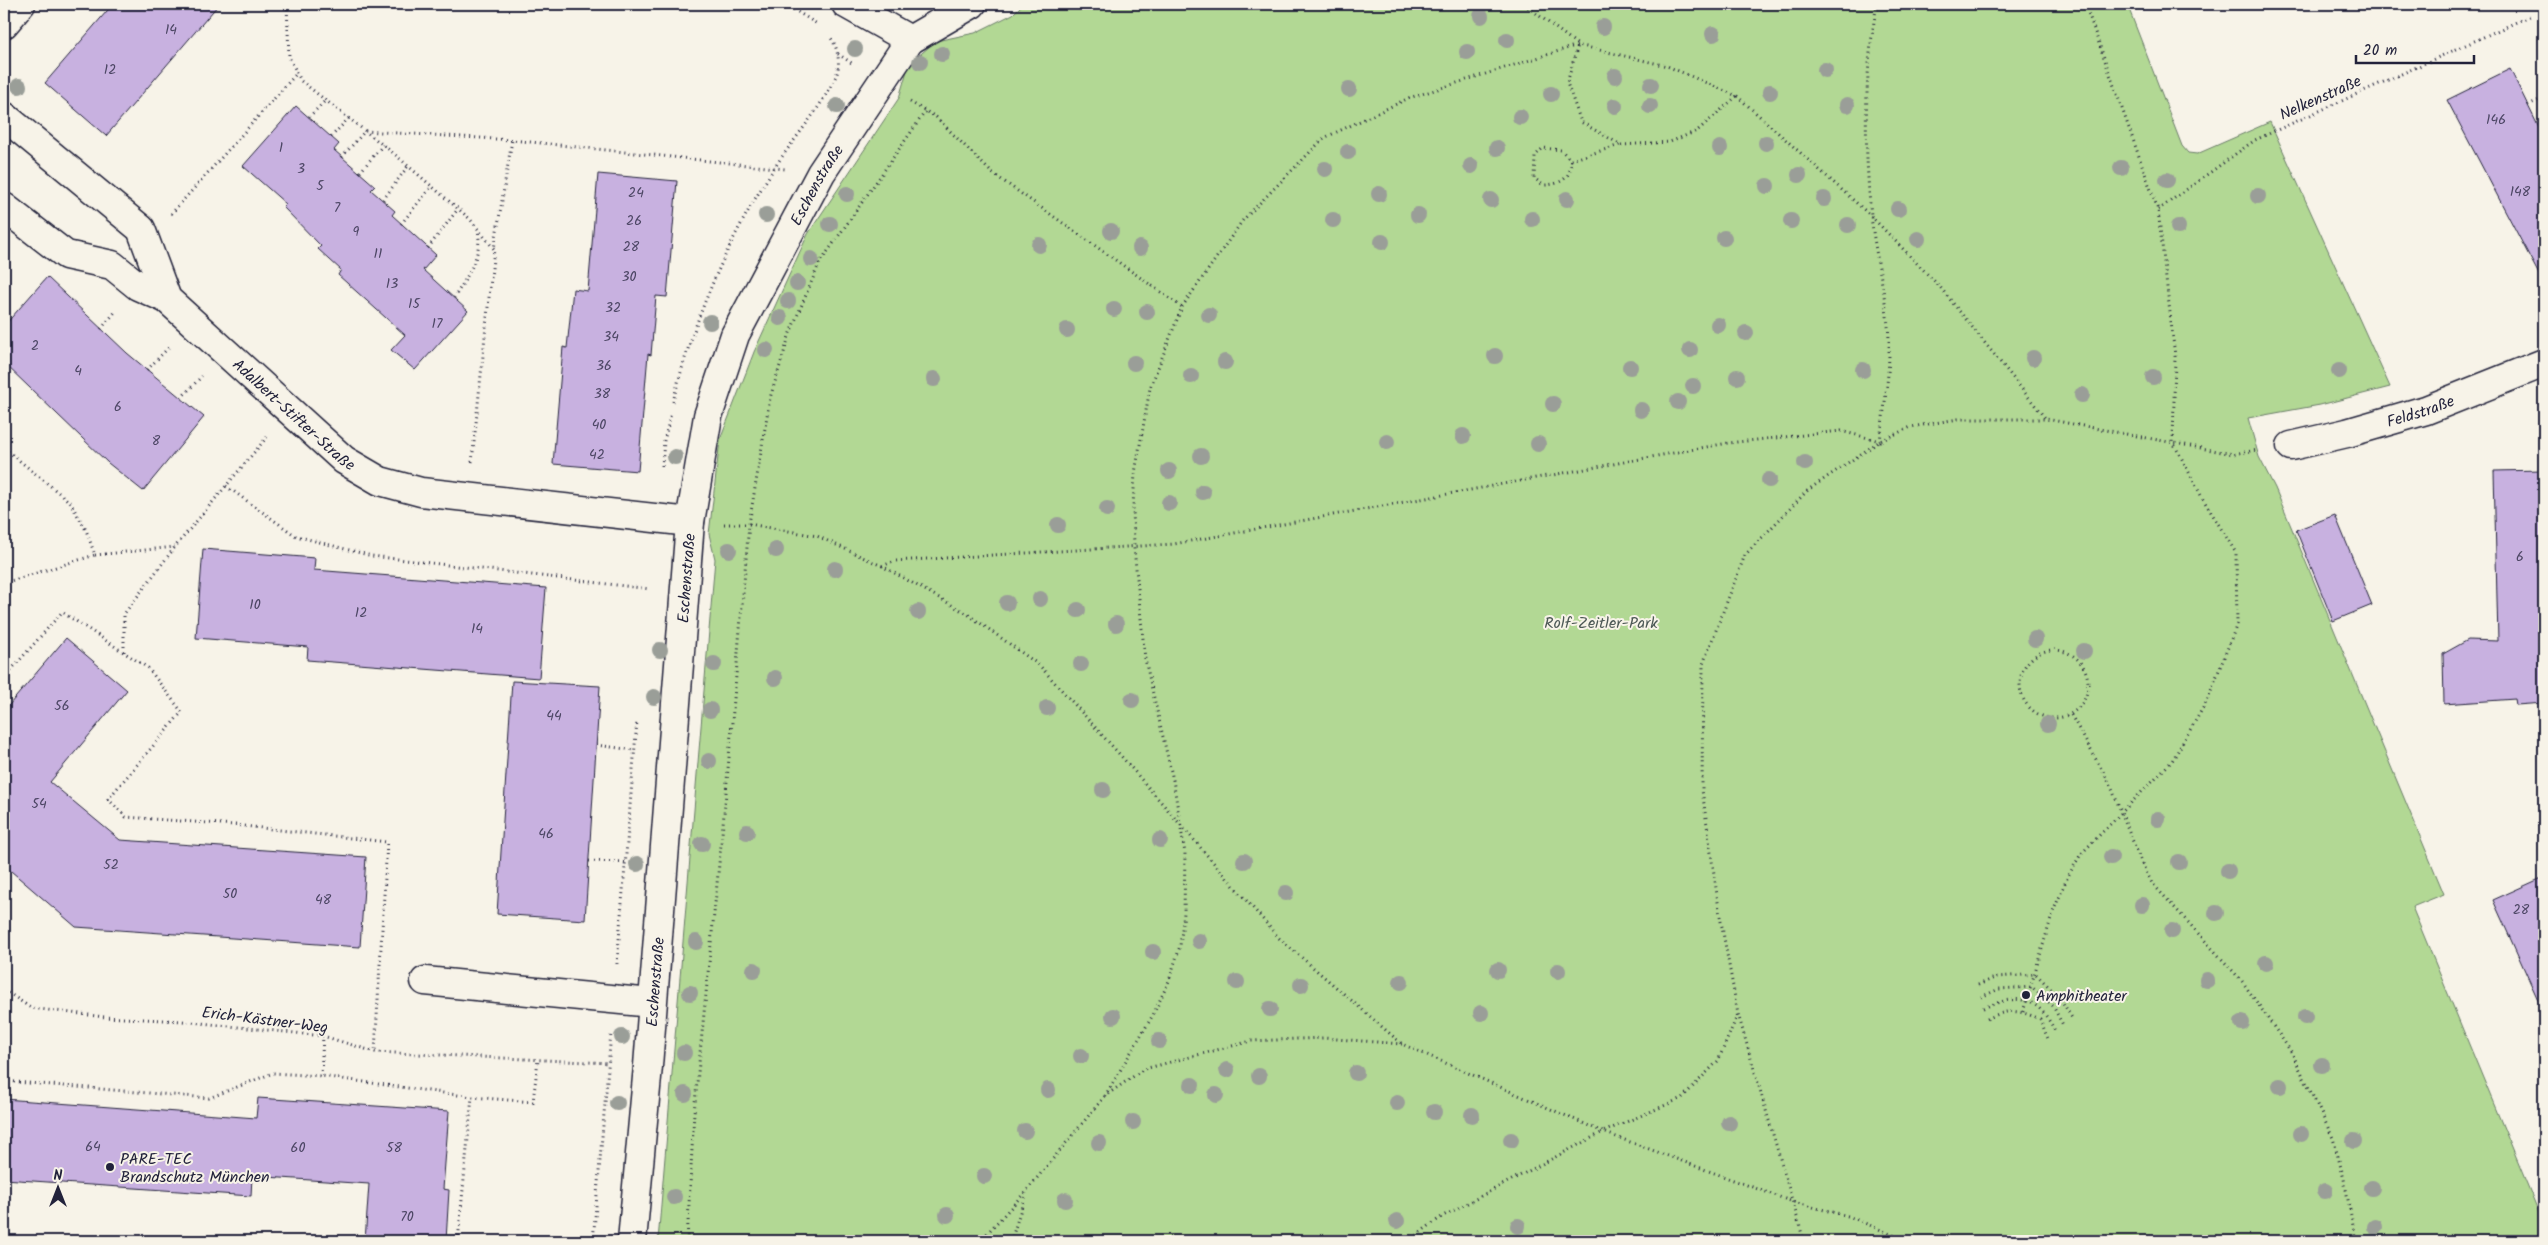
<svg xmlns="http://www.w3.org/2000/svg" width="2548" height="1245" font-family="Kalam,sans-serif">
  <rect width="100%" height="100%" fill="#f7f3e8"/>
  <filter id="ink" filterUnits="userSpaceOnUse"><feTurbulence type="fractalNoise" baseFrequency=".02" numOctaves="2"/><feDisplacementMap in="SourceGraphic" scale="10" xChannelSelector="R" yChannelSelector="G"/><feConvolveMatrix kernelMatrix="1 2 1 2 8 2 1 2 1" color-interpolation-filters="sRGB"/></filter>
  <g filter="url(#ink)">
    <path fill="#b2d894" stroke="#6a7d68" d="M1023 4H2127L2182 146 2188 153 2197 154 2270 122 2390 387 2320 405 2248 418 2259 457 2275 488 2444 894 2412 907 2544 1225V1241H658L715 559 709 534 720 440 754 352 808 234 899 98 909 64 936 41 975 33 1013 14Z"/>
    <g fill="#c8b1e0" stroke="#22223b">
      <path d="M113 4H219L106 136 45 83Z"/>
      <path d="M2510 69 2544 138V284L2447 100Z"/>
      <path d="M296 106 339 144 334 150 375 186 371 190 395 211 392 215 436 255 423 270 468 311 415 370 391 350 405 335 338 275 341 270 318 249 321 246 283 207 286 204 243 166Z"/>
      <path d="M598 174 677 181 667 297 656 296 651 355 648 354 638 471 553 464 563 347 567 348 573 289 588 291Z"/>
      <path d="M47 277 127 353 204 417 143 491 108 463 4 363V326Z"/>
      <path d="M2544 470V703L2516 705 2515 699 2444 704 2443 654 2468 640 2498 641 2494 471Z"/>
      <path d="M2335 515 2372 605 2333 621 2296 530Z"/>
      <path d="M203 549 315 558 314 570 546 588 539 678 307 660 308 647 196 638Z"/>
      <path d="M66 638 127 690 50 782 120 840 366 857 360 947 76 927 4 865V711Z"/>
      <path d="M512 681 600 686 585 920 497 914Z"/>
      <path d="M2544 877V1013L2493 900Z"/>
      <path d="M258 1098 449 1111 443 1189 449 1190 446 1241H365L369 1184 252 1176 251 1196 4 1179V1099L256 1118Z"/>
    </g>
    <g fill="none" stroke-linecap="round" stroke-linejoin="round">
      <g stroke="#22223b" stroke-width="31">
        <g id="minor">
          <path d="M846 4 910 40"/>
          <path d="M4 24 21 4"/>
          <path id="s1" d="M4 116 141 229 167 299 344 460 380 481 421 492 690 522"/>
          <path d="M4 207 66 255 112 265 138 286 167 299"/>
          <path id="s2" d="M2291 446 2347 433 2426 410 2544 363"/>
          <path d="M425 981 652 1003"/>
          <path id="s3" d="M632 1241 648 1066 690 522 708 416 735 335 821 173 910 40 972 4"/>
        </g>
      </g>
      <g stroke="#22223b" stroke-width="3" stroke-dasharray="1 4" stroke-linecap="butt">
        <path d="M287 4 289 57 301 81 392 152 470 219 494 249 512 140 785 169"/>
        <path d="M785 4 817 24"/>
        <path d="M1524 4 1578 45 1567 83 1581 122 1621 145 1670 142 1697 131 1737 96"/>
        <path d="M838 54 853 64"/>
        <path d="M910 102 936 117 992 173 1182 307"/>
        <path d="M2528 105 2544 98"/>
        <path d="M309 117 326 100"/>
        <path d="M331 137 349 118"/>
        <path d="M342 157 365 131 512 140"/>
        <path d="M1571 160C1572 178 1560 185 1543 185L1534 178 1535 156 1543 148 1561 150 1571 160 1620 145"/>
        <path d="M360 172 383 145"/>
        <path d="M383 200 408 166"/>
        <path d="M2158 210 2255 140 2532 15"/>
        <path d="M171 214 297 73"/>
        <path d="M401 224 432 186"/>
        <path d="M428 248 458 209"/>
        <path d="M454 298C466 278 483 255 478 230"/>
        <path d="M101 329 116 311"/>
        <path d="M147 370 170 346"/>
        <path d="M181 398 202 376"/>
        <path d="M673 402C693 320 728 238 775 167 795 137 820 110 836 76 841 65 838 46 830 37"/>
        <path d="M4 448 70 502 86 530 95 555 4 583"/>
        <path d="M472 462 494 249"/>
        <path d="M662 466 664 441 671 413"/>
        <path d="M226 486 296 536 372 556 650 589"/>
        <path d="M724 524H749L817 536 882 566 966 613 1039 665 1121 756 1279 938 1402 1044 1603 1132 1793 1202 1848 1216 1907 1241"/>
        <path d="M95 555 175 547"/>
        <path d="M882 566 895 561 1174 544 1728 443 1841 431 1880 441C1884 408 1890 373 1889 339 1887 298 1875 256 1871 215 1864 144 1864 74 1877 4"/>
        <circle cx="2054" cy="684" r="34"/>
        <path d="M124 652V614L175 547 267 437"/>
        <path d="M4 678 62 612 148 668 182 712 108 799 126 817 235 825 387 842 375 1052"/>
        <path d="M2071 715 2110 784 2142 864 2152 883 2242 981 2292 1053 2333 1138 2344 1179 2356 1241"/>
        <path d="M596 745 634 750"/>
        <path d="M589 861 625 862"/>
        <path d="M617 964 637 721"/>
        <path d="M1978 985 1997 977 2036 974 2060 998 2072 1018"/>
        <path d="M4 990 31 1008 105 1017 182 1021 323 1036 375 1052 609 1063"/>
        <path d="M1981 997 1999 989 2032 987 2053 1006 2064 1027"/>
        <path d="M1983 1008C2020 993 2038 996 2056 1033"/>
        <path d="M2023 1012 2053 912 2068 876 2081 854 2172 761 2207 701 2237 624 2236 553 2203 499 2173 442 2175 356 2158 210 2085 4"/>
        <path d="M1987 1019C2009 1008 2018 1010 2040 1019L2048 1039"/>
        <path d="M321 1076 323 1036"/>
        <path d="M4 1081 209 1098 273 1073 321 1076 472 1097"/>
        <path d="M1105 1096 1153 1015 1169 981 1180 946 1184 913 1185 853 1173 780 1145 659 1134 548 1133 506 1135 473 1150 388 1182 307 1243 220 1324 138 1409 98 1578 45 1667 66 1737 96 1871 216 1940 287 2046 419"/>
        <path d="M458 1241 472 1097 533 1102 538 1060"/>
        <path d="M593 1241 611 1033"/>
        <path d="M687 1241 694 1113 725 804 749 524 770 398 790 333 819 264 925 112"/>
        <path d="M980 1241 1027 1190 1105 1096 1144 1069 1251 1041 1323 1038 1402 1044"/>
        <path d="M1011 1241 1026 1193"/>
        <path d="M1408 1241 1443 1216 1603 1132 1682 1098 1718 1061 1738 1014"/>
        <path d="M1804 1241 1738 1014 1720 916 1702 790 1703 664 1745 555 1808 490 1880 441 1911 427 1958 419H2046L2233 454 2258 450"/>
      </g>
      <use href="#minor" stroke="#f7f3e8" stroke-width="28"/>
    </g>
    <g fill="#9a9e98">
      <circle cx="1481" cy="16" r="8"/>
      <circle cx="1603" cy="27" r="8"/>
      <circle cx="1713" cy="34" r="8"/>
      <circle cx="1507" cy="40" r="8"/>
      <circle cx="855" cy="49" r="8"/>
      <circle cx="1467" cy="52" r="8"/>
      <circle cx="942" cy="54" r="8"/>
      <circle cx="920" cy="62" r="8"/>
      <circle cx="1825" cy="70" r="8"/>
      <circle cx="1615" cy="76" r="8"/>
      <circle cx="1651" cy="85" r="8"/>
      <circle cx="19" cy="86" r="8"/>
      <circle cx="1349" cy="89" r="8"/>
      <circle cx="1770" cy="92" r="8"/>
      <circle cx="1551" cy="94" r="8"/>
      <circle cx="1847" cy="105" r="8"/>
      <circle cx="837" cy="106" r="8"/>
      <circle cx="1615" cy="106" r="8"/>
      <circle cx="1650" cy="106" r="8"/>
      <circle cx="1520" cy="117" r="8"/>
      <circle cx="1766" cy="143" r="8"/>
      <circle cx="1497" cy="148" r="8"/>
      <circle cx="1720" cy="148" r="8"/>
      <circle cx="1348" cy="152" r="8"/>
      <circle cx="1471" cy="166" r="8"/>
      <circle cx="2121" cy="168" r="8"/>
      <circle cx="1325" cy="169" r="8"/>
      <circle cx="1799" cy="175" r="8"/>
      <circle cx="2167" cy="180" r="8"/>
      <circle cx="1767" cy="186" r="8"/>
      <circle cx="847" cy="194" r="8"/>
      <circle cx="1379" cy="194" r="8"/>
      <circle cx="2258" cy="196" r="8"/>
      <circle cx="1567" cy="199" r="8"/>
      <circle cx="1824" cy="199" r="8"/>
      <circle cx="1491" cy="200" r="8"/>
      <circle cx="1898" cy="209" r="8"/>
      <circle cx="766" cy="215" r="8"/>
      <circle cx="1418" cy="215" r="8"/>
      <circle cx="1532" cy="219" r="8"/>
      <circle cx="1333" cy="220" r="8"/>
      <circle cx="1791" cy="221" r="8"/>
      <circle cx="830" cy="224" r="8"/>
      <circle cx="1848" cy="225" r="8"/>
      <circle cx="2178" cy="227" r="8"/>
      <circle cx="1111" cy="231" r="8"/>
      <circle cx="1724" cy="238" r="8"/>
      <circle cx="1918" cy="239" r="8"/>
      <circle cx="1382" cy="242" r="8"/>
      <circle cx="1039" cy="245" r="8"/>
      <circle cx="1140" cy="248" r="8"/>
      <circle cx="811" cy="259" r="8"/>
      <circle cx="797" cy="283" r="8"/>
      <circle cx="788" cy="301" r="8"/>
      <circle cx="1114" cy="309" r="8"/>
      <circle cx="1147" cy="312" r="8"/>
      <circle cx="1209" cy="315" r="8"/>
      <circle cx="780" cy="318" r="8"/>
      <circle cx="710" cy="322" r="8"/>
      <circle cx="1718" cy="325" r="8"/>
      <circle cx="1067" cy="330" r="8"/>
      <circle cx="1746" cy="333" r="8"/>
      <circle cx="766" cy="350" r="8"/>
      <circle cx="1690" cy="350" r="8"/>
      <circle cx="1495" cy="356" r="8"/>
      <circle cx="2033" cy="358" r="8"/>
      <circle cx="1225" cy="362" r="8"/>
      <circle cx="1134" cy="363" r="8"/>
      <circle cx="1630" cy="367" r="8"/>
      <circle cx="1863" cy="370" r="8"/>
      <circle cx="2339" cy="371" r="8"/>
      <circle cx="1191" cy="376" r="8"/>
      <circle cx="1737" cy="377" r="8"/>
      <circle cx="2153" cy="377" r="8"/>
      <circle cx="934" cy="379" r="8"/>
      <circle cx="1693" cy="386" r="8"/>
      <circle cx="2082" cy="395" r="8"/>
      <circle cx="1678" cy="402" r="8"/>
      <circle cx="1553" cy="404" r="8"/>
      <circle cx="1641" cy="410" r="8"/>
      <circle cx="1463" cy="436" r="8"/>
      <circle cx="1387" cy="442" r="8"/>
      <circle cx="1538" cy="444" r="8"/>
      <circle cx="1201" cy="456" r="8"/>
      <circle cx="675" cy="457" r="8"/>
      <circle cx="1805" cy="463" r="8"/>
      <circle cx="1169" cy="471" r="8"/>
      <circle cx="1769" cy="480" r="8"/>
      <circle cx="1203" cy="492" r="8"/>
      <circle cx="1169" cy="503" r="8"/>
      <circle cx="1107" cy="509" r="8"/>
      <circle cx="1058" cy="525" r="8"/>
      <circle cx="729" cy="550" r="8"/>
      <circle cx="776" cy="550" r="8"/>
      <circle cx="835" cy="569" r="8"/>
      <circle cx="1040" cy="599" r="8"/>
      <circle cx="1007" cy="603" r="8"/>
      <circle cx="1078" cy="610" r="8"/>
      <circle cx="918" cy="612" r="8"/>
      <circle cx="1116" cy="624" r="8"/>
      <circle cx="2035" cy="639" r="8"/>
      <circle cx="660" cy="650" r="8"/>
      <circle cx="2084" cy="651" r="8"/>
      <circle cx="714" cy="664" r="8"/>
      <circle cx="1081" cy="664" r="8"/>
      <circle cx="775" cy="678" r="8"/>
      <circle cx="654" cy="697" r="8"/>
      <circle cx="1132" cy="700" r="8"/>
      <circle cx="1047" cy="708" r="8"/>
      <circle cx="710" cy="710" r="8"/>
      <circle cx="2048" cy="724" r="8"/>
      <circle cx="709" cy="761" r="8"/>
      <circle cx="1103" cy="790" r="8"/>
      <circle cx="2158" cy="819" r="8"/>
      <circle cx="747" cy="832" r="8"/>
      <circle cx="1160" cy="840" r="8"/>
      <circle cx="702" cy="844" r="8"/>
      <circle cx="2111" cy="857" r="8"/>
      <circle cx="1244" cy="861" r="8"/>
      <circle cx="2179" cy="862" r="8"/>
      <circle cx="637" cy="864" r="8"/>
      <circle cx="2228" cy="871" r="8"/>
      <circle cx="1286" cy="893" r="8"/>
      <circle cx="2142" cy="905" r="8"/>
      <circle cx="2216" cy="913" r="8"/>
      <circle cx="2172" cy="931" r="8"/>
      <circle cx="1199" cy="941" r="8"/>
      <circle cx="696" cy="942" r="8"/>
      <circle cx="1153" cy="952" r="8"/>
      <circle cx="2266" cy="963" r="8"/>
      <circle cx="754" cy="970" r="8"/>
      <circle cx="1498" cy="970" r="8"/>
      <circle cx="1558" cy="971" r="8"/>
      <circle cx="2207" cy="980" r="8"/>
      <circle cx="1237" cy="982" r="8"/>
      <circle cx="1401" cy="982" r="8"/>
      <circle cx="1301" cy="985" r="8"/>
      <circle cx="690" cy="993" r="8"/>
      <circle cx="1270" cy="1009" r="8"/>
      <circle cx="1481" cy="1013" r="8"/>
      <circle cx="1113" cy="1016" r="8"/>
      <circle cx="2305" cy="1017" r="8"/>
      <circle cx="2242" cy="1023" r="8"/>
      <circle cx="622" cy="1037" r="8"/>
      <circle cx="1159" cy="1041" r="8"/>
      <circle cx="684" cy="1053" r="8"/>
      <circle cx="1081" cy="1056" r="8"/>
      <circle cx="2322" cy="1065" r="8"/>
      <circle cx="1227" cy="1070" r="8"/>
      <circle cx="1356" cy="1073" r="8"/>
      <circle cx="1259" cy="1076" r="8"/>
      <circle cx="1192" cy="1085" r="8"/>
      <circle cx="2280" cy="1086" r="8"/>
      <circle cx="1048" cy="1090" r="8"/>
      <circle cx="685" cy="1094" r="8"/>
      <circle cx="1216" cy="1095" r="8"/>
      <circle cx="617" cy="1103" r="8"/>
      <circle cx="1397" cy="1103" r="8"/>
      <circle cx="1434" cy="1112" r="8"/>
      <circle cx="1472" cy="1115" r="8"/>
      <circle cx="1133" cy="1122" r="8"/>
      <circle cx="1729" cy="1123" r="8"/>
      <circle cx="1025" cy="1131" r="8"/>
      <circle cx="2301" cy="1134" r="8"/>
      <circle cx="1511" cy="1140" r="8"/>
      <circle cx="2354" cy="1141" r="8"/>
      <circle cx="1099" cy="1143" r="8"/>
      <circle cx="984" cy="1176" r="8"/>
      <circle cx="2372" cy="1188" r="8"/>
      <circle cx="2325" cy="1191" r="8"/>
      <circle cx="674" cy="1197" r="8"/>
      <circle cx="1065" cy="1200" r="8"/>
      <circle cx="947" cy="1215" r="8"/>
      <circle cx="1397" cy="1221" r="8"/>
      <circle cx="1518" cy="1226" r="8"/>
      <circle cx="2375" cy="1227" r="8"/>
    </g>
  </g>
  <g fill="#22223b" stroke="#f7f3e8" stroke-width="2">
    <circle cx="2026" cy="995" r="5"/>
    <circle cx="110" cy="1167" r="5"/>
  </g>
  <g text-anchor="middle" stroke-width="4" stroke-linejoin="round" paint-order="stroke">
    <g font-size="14" fill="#4c4664">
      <text x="171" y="34">14</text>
      <text x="110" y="74">12</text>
      <text x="2496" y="124">146</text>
      <text x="281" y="152">1</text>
      <text x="301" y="173">3</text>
      <text x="320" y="190">5</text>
      <text x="2520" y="196">148</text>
      <text x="636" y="197">24</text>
      <text x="337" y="212">7</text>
      <text x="634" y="225">26</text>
      <text x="356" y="236">9</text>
      <text x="631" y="251">28</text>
      <text x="378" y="258">11</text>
      <text x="629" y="281">30</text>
      <text x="392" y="288">13</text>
      <text x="414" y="308">15</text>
      <text x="613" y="312">32</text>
      <text x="437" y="328">17</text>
      <text x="611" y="341">34</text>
      <text x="35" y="350">2</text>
      <text x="604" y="370">36</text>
      <text x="78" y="375">4</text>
      <text x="602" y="398">38</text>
      <text x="118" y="411">6</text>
      <text x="599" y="429">40</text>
      <text x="156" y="445">8</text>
      <text x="597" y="459">42</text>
      <text x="2520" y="561">6</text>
      <text x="255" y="609">10</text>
      <text x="361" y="617">12</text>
      <text x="477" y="633">14</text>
      <text x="62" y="710">56</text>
      <text x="554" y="720">44</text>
      <text x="39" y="808">54</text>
      <text x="546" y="838">46</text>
      <text x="111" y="869">52</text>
      <text x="230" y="898">50</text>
      <text x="323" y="904">48</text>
      <text x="2521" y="914">28</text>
      <text x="93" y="1151">64</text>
      <text x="298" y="1152">60</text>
      <text x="394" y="1152">58</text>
      <text x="407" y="1221">70</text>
    </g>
    <g font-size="16" fill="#22223b" stroke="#f7f3e8">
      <text transform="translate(2320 97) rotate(-24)" y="6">Nelkenstraße</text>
      <text dy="6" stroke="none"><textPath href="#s3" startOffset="1085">Eschenstraße</textPath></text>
      <text dy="6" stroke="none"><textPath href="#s2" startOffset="134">Feldstraße</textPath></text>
      <text dy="6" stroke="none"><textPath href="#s1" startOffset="424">Adalbert-Stifter-Straße</textPath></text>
      <text dy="6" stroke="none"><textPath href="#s3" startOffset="665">Eschenstraße</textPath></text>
      <text dy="6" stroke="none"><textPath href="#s3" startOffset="260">Eschenstraße</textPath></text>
      <text transform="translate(265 1019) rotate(7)" y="6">Erich-Kästner-Weg</text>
    </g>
    <g font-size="16" fill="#4d5956" stroke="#f7f3e8">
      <text x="1601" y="628">Rolf-Zeitler-Park</text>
    </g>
    <g font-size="16" fill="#22223b" stroke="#f7f3e8" text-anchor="start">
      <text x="2036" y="1001">Amphitheater</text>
      <text x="120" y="1164">PARE-TEC<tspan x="120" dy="18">Brandschutz München</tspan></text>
    </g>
  </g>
  <rect width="2548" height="1245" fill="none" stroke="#f7f3e8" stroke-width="20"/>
  <rect x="10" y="10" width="2528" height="1225" fill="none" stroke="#22223b" stroke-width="2" filter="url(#ink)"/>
  <g transform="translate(58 1188)" stroke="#f7f3e8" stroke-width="4" paint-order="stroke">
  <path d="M0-4L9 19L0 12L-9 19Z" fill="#22223b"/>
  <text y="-8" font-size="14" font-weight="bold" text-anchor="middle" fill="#22223b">N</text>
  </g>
  <path d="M2356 55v8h118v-8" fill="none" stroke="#22223b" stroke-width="2.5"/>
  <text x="2363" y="55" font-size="15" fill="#22223b" stroke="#f7f3e8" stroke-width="4" paint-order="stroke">20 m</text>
</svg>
